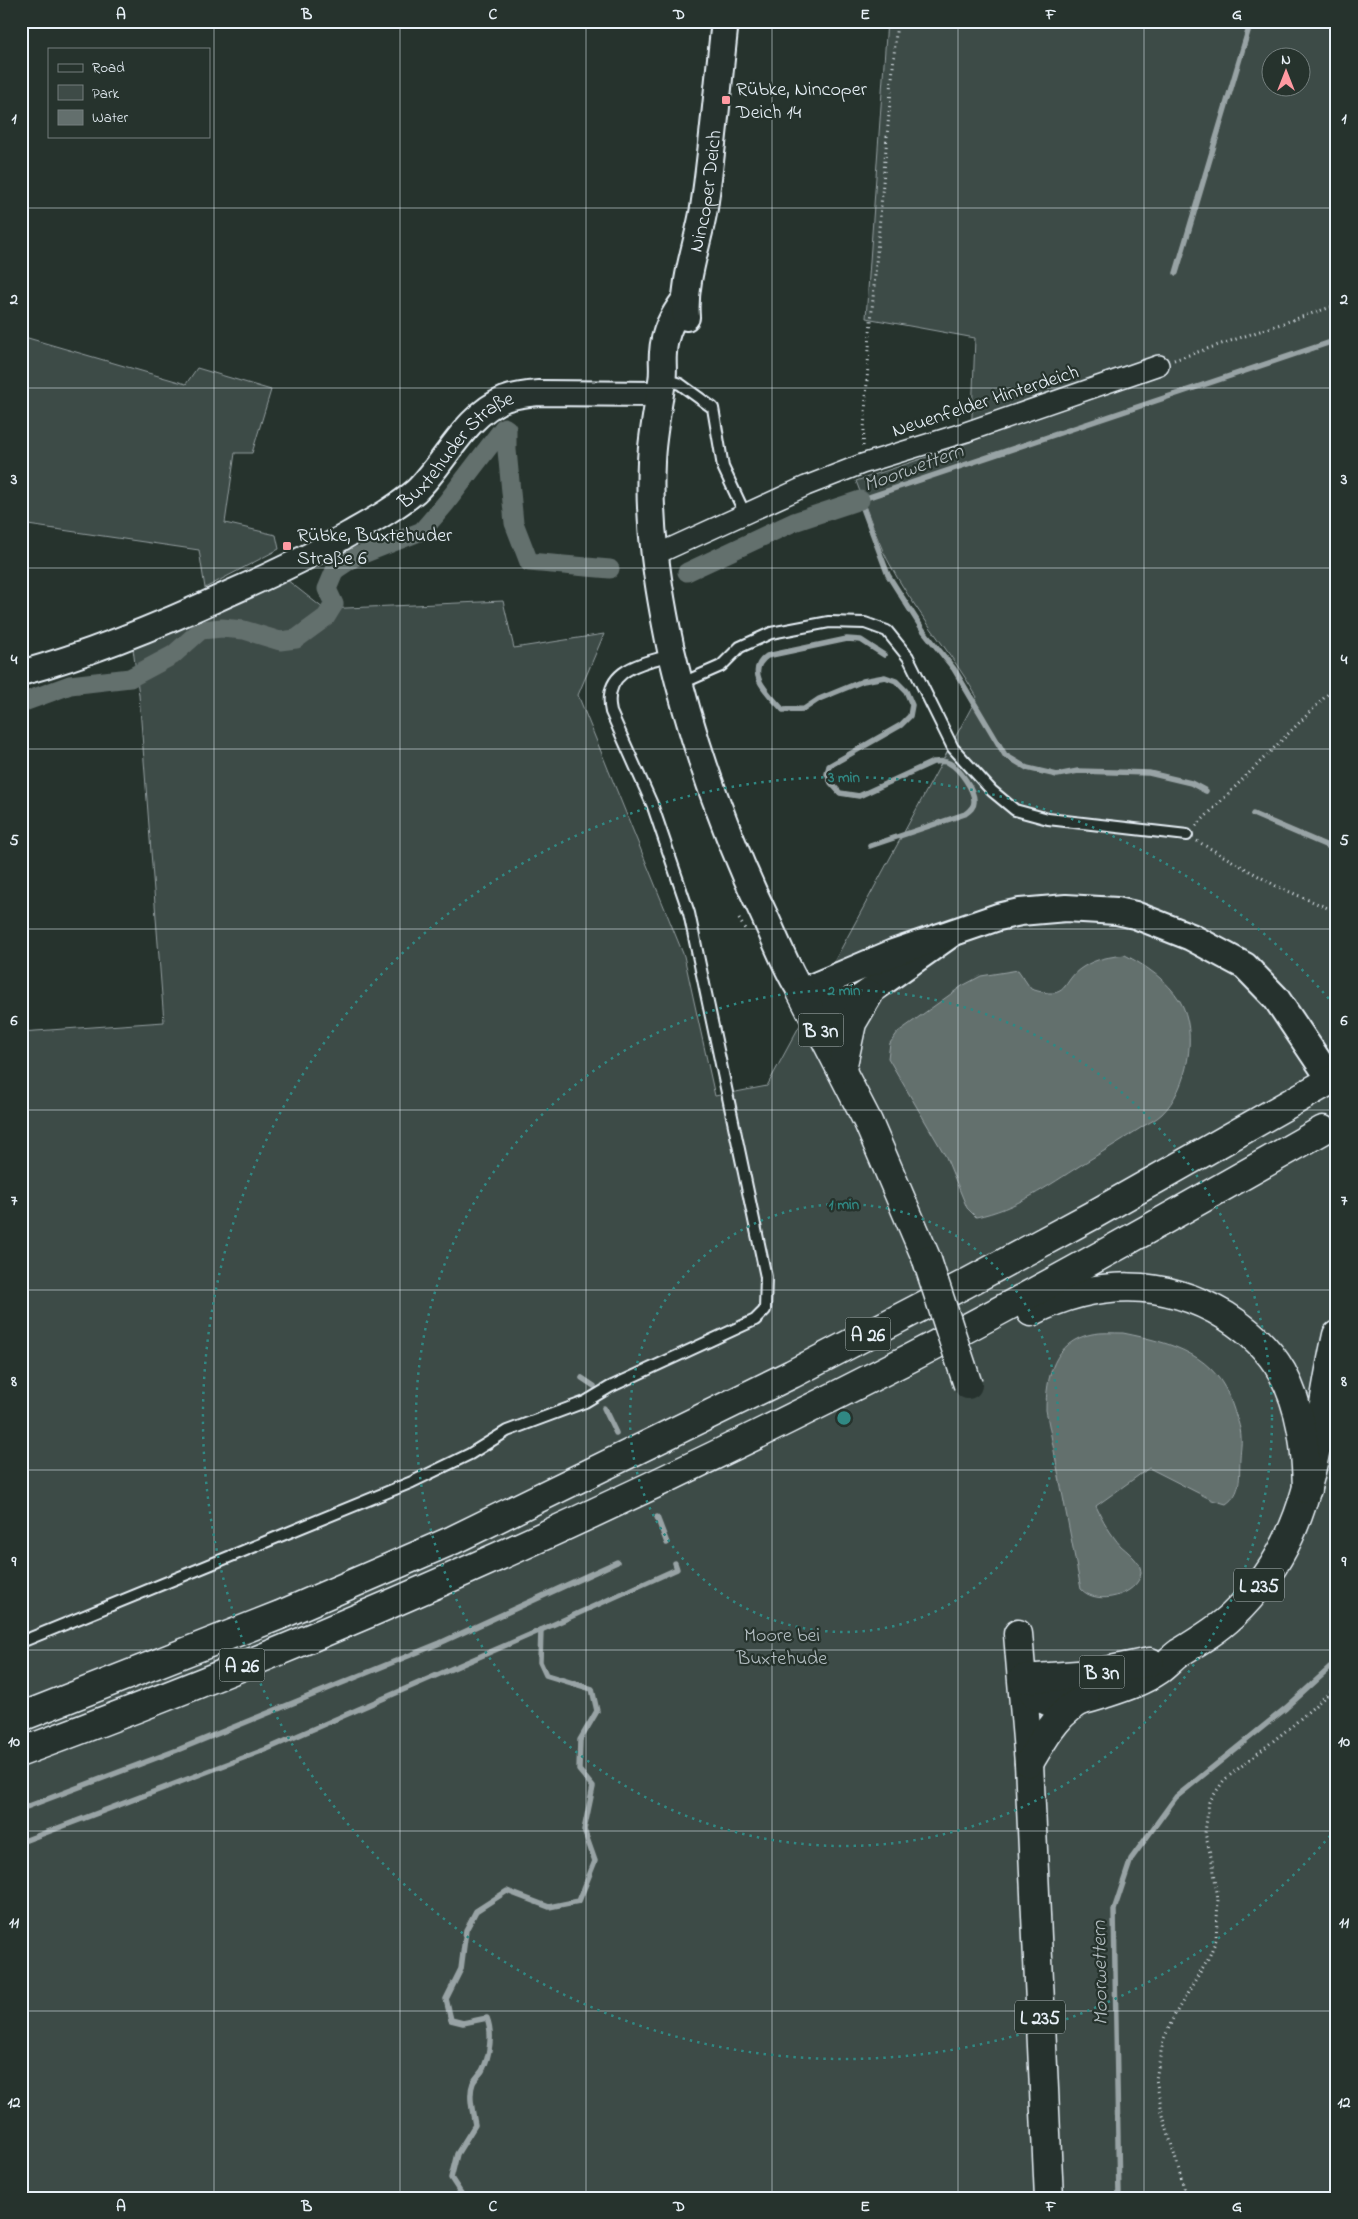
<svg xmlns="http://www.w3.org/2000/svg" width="1358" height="2219" font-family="'Indie Flower',sans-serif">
  <rect width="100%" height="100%" fill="#26332d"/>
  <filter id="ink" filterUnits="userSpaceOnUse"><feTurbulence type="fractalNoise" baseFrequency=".02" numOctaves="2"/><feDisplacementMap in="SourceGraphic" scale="10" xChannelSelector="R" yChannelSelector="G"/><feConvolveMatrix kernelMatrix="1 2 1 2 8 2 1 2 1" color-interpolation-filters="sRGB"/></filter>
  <g filter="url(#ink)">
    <g fill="#3e4b47" stroke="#939ea0" fill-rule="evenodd">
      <path d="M887 21H1337V2198H21V1032L164 1022 139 695 132 641 282 576 324 609 503 601 514 648 604 634 578 695 684 956 715 1096 767 1086 977 697C950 650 912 608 887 559 875 535 866 507 856 481L971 442 975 338 866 318ZM1270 58H1300V88H1270Z"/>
      <path d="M21 336 186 384 197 368 271 390 252 453H235L225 523 276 535 279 549 205 588 199 550 21 524Z"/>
    </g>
    <g fill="#636f6d" stroke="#98a3a5">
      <path d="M1125 955C1146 966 1167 980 1180 1001 1199 1032 1187 1090 1162 1114 1156 1120 1146 1124 1139 1129 1120 1141 1101 1153 1081 1165 1048 1186 1016 1209 976 1217L967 1208 946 1157 888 1058 890 1043 898 1032 962 986 981 976 1018 970 1031 989C1071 1002 1060 981 1083 967 1097 958 1110 957 1125 955Z"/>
      <path d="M1123 1333C1172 1343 1217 1354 1233 1407 1236 1416 1241 1427 1241 1437 1242 1444 1240 1452 1240 1459 1239 1477 1242 1493 1226 1504L1212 1500 1149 1468 1096 1506C1102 1519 1111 1535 1121 1546 1127 1551 1133 1556 1138 1563 1140 1566 1141 1570 1141 1573 1138 1595 1097 1607 1081 1589L1046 1410C1046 1377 1054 1341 1092 1334 1102 1332 1113 1333 1123 1333Z"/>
    </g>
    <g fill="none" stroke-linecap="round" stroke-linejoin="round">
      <g stroke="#98a3a5" stroke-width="5.5">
        <path d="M1176 273 1251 21"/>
        <path d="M1206 791 1191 783 1149 773 1078 771 1057 775 1027 768 1005 755 954 669 923 630 888 575 860 500 1337 340"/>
        <path d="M1253 814 1337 850"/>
        <path d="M870 846 965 814C969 811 974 808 974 802 975 790 959 768 949 763 944 760 938 762 933 762L859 796 840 793 831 783 827 774 829 766 901 725 910 716 912 705 906 691 896 681 885 677 863 681 819 699 804 709 783 710C770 695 743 673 767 656L847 639 861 640 884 655"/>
        <path d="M582 1378 594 1386"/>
        <path d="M604 1408 616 1433"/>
        <path d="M657 1517 667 1543"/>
        <path d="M541 1630 677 1569 675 1563"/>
        <path d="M21 1809 180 1749 440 1643 617 1562"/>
        <path d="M21 1842 267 1749 541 1630 540 1662 546 1675 592 1689 597 1711 580 1740 579 1770 593 1787 584 1830 595 1861 579 1901 549 1907 507 1891 476 1911 466 1930 461 1969 446 1999 451 2020 463 2023 487 2018C493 2033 490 2056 482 2071 479 2075 475 2079 473 2083 468 2095 473 2113 475 2125L457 2154 451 2178 464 2198"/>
        <path d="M1119 2198 1114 1910 1131 1859 1176 1797 1286 1708 1331 1667 1337 1658"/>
      </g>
      <g stroke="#636f6d" stroke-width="19">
        <path d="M687 572 794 522 860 500"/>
        <path d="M21 703 70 685 130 678 173 655 201 630 222 628 244 630 280 641 296 639 326 617 334 604 327 589 335 570 353 558 422 531 446 503 504 427 507 429V450L514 523 529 562 610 569"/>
      </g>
      <g stroke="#e8f1f8" stroke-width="14">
        <g id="service">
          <path d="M664 379 680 384 713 408 723 467 745 514"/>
          <path d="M680 684 721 666 740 647 771 633 829 622 865 623 887 631 908 657 953 748 992 791 1015 810 1048 819 1187 835"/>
          <path d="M21 1642 412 1482 470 1454 507 1431 585 1402 610 1387 755 1320 765 1310 766 1277 689 913 652 804 611 712C602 670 639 664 671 655"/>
        </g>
      </g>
      <g stroke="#e8f1f8" stroke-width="22">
        <path id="minor" d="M655 555 806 486 862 464 966 432 1159 365"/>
      </g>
      <g stroke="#e8f1f8" stroke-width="28">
        <g id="tertiary">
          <path id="s1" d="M21 673C93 653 163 624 230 593 271 575 311 556 349 534 372 521 396 508 416 491 446 462 465 415 505 399 516 395 527 394 539 393L659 394"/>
        </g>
      </g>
      <g stroke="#e8f1f8" stroke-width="30">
        <g id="secondary">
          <path d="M685 300C673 316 664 332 663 353 662 362 664 372 662 381 658 408 652 434 651 462 648 526 658 588 671 650 693 743 723 830 765 917 772 932 794 986 804 994 817 1006 840 1006 856 1001L951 934"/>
          <path id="s2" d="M686 317C683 281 698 244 704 208 713 146 718 84 725 21"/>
          <path d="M801 992 893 953 998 917 1020 912 1066 908 1117 911 1135 915 1191 937 1245 966 1276 998 1331 1080"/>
        </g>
      </g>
      <g stroke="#e8f1f8" stroke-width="31">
        <g id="primary">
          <path d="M801 992 868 1122 927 1260"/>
          <path d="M842 1069 852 1023 869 994"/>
          <path d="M1018 1634 1029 1763 1049 2198"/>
          <path d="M1023 1679C1028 1685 1032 1692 1038 1696 1056 1711 1088 1699 1107 1693 1125 1687 1143 1681 1159 1670 1166 1665 1172 1658 1179 1653 1197 1642 1216 1631 1232 1616 1318 1534 1313 1441 1337 1335"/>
          <path d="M1023 1679 1091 1674 1150 1662"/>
          <path d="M1029 1763C1043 1740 1058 1710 1085 1699"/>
        </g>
      </g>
      <g stroke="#e8f1f8" stroke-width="31">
        <g id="motorway">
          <path d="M1031 1312C1095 1279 1164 1278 1226 1316 1248 1330 1269 1349 1282 1372 1302 1409 1306 1448 1307 1489"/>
          <path d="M21 1717 280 1615 453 1540 792 1374 965 1284 1093 1215 1331 1080"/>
          <path d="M21 1752C325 1640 622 1506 910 1358 1049 1286 1186 1208 1323 1130"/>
        </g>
      </g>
      <g stroke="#e8f1f8" stroke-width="3" stroke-dasharray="1 4" stroke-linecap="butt">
        <path d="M1174 360 1337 305"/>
        <path d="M863 446 870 333 897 21"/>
        <path d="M1196 826 1337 685"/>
        <path d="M1197 841 1276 886 1337 912"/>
        <path d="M739 919 745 929"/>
        <path d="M1187 2198 1162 2112 1156 2079 1163 2041 1174 2016 1209 1957 1216 1940 1218 1899 1213 1865 1205 1833 1209 1802 1224 1780 1292 1726 1337 1686"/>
      </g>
      <use href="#service" stroke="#26332d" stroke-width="10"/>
      <use href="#minor" stroke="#26332d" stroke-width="19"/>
      <use href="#tertiary" stroke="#26332d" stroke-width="24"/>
      <use href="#secondary" stroke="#26332d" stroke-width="26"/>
      <use href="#primary" stroke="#26332d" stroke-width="28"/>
      <use href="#motorway" stroke="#26332d" stroke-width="28"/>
      <g stroke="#e8f1f8" stroke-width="31" stroke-linecap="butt">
        <path id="primary-bridge" d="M927 1260 968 1385"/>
      </g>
      <use href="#primary-bridge" stroke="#26332d" stroke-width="28"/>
    </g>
  </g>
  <path fill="none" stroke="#e8f1f8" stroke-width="1" stroke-opacity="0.55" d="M214 21V2198M400 21V2198M586 21V2198M772 21V2198M958 21V2198M1144 21V2198M21 208H1337M21 388H1337M21 568H1337M21 749H1337M21 929H1337M21 1110H1337M21 1290H1337M21 1470H1337M21 1650H1337M21 1831H1337M21 2011H1337"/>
  <g fill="none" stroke="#308883" stroke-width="2.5" stroke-dasharray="2.5 5">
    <circle cx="844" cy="1418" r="214"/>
    <circle cx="844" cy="1418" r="428"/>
    <path d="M1335 1830A641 641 0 1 1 1335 1006"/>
  </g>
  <g fill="#ff9aa2" stroke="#26332d" stroke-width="2">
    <rect x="721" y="95" width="10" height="10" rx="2.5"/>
    <rect x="282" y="541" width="10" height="10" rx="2.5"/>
  </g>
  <g text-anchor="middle" stroke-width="4.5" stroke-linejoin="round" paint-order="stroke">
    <g fill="#26332d" stroke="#aeb8bb" stroke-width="1">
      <rect x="798.5" y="1013.5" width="45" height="33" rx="4"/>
      <rect x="845.5" y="1317.5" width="45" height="33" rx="4"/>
      <rect x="1234" y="1568.5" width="50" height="33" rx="4"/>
      <rect x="219.5" y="1648.5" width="45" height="33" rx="4"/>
      <rect x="1079.5" y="1655.5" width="45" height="33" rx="4"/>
      <rect x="1015" y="2000.5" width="50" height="33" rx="4"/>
    </g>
    <g font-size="19" font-weight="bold" fill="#e8f1f8">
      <text x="821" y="1037">B 3n</text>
      <text x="868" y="1341">A 26</text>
      <text x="1259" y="1592">L 235</text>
      <text x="242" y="1672">A 26</text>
      <text x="1102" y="1679">B 3n</text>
      <text x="1040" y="2024">L 235</text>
    </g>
    <g font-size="20" fill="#e8f1f8" stroke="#26332d" text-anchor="start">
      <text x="736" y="95">Rübke, Nincoper<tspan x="736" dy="23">Deich 14</tspan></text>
      <text x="297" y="541">Rübke, Buxtehuder<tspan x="297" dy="23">Straße 6</tspan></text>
    </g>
    <g font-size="20" fill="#e8f1f8" stroke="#26332d">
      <text dy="7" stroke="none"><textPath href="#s2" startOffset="128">Nincoper Deich</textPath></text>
      <text transform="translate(985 400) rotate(-18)" y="7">Neuenfelder Hinterdeich</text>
      <text dy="7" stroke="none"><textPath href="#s1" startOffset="495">Buxtehuder Straße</textPath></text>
    </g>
    <g font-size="20" fill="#b5bfc3" stroke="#26332d">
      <text x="782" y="1641">Moore bei<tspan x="782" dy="23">Buxtehude</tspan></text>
    </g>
    <g font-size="21" font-style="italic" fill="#b3bdc0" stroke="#26332d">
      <text transform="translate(913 467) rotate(-20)" y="7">Moorwettern</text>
      <text transform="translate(1099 1973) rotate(-91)" y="7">Moorwettern</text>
    </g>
  </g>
  <circle cx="844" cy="1418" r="8" fill="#308883" stroke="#26332d" stroke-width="2.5"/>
  <g font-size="15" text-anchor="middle" font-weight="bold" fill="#308883" stroke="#26332d" stroke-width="4.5" stroke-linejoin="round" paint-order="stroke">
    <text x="844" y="782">3 min</text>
    <text x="844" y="995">2 min</text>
    <text x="844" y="1209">1 min</text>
  </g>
  <rect width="1358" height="2219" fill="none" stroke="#26332d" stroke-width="55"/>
  <rect x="48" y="48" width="162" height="90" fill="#26332d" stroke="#747f7e"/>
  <rect x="58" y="64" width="25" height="8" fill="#26332d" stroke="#747f7e"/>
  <text x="92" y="72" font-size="15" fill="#e8f1f8">Road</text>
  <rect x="58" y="85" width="25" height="15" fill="#3e4b47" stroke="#747f7e"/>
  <text x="92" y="98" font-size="15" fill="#e8f1f8">Park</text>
  <rect x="58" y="110" width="25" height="15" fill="#636f6d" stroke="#747f7e"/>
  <text x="92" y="122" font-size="15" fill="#e8f1f8">Water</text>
  <g transform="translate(1286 72)"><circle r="24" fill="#26332d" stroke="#747f7e"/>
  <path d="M0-4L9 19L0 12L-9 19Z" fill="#ff9aa2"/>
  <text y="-8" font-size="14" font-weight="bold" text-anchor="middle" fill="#e8f1f8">N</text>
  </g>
  <rect x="28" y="28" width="1302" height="2164" fill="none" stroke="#e8f1f8" stroke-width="2"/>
  <g font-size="16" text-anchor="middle" font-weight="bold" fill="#e8f1f8">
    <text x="121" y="19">A</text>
    <text x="307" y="19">B</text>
    <text x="493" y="19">C</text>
    <text x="679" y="19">D</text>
    <text x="865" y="19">E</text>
    <text x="1051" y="19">F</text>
    <text x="1237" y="19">G</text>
    <text x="14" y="123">1</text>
    <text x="1344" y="123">1</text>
    <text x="14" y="304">2</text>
    <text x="1344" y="304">2</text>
    <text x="14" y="484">3</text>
    <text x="1344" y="484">3</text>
    <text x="14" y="664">4</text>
    <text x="1344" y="664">4</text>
    <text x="14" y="845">5</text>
    <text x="1344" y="845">5</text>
    <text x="14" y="1025">6</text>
    <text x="1344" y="1025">6</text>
    <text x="14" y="1205">7</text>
    <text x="1344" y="1205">7</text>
    <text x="14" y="1386">8</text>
    <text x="1344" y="1386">8</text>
    <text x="14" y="1566">9</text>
    <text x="1344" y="1566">9</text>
    <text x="14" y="1746">10</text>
    <text x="1344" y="1746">10</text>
    <text x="14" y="1927">11</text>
    <text x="1344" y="1927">11</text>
    <text x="14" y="2107">12</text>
    <text x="1344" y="2107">12</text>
    <text x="121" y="2211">A</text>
    <text x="307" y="2211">B</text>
    <text x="493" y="2211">C</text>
    <text x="679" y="2211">D</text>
    <text x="865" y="2211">E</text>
    <text x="1051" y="2211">F</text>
    <text x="1237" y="2211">G</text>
  </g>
</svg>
